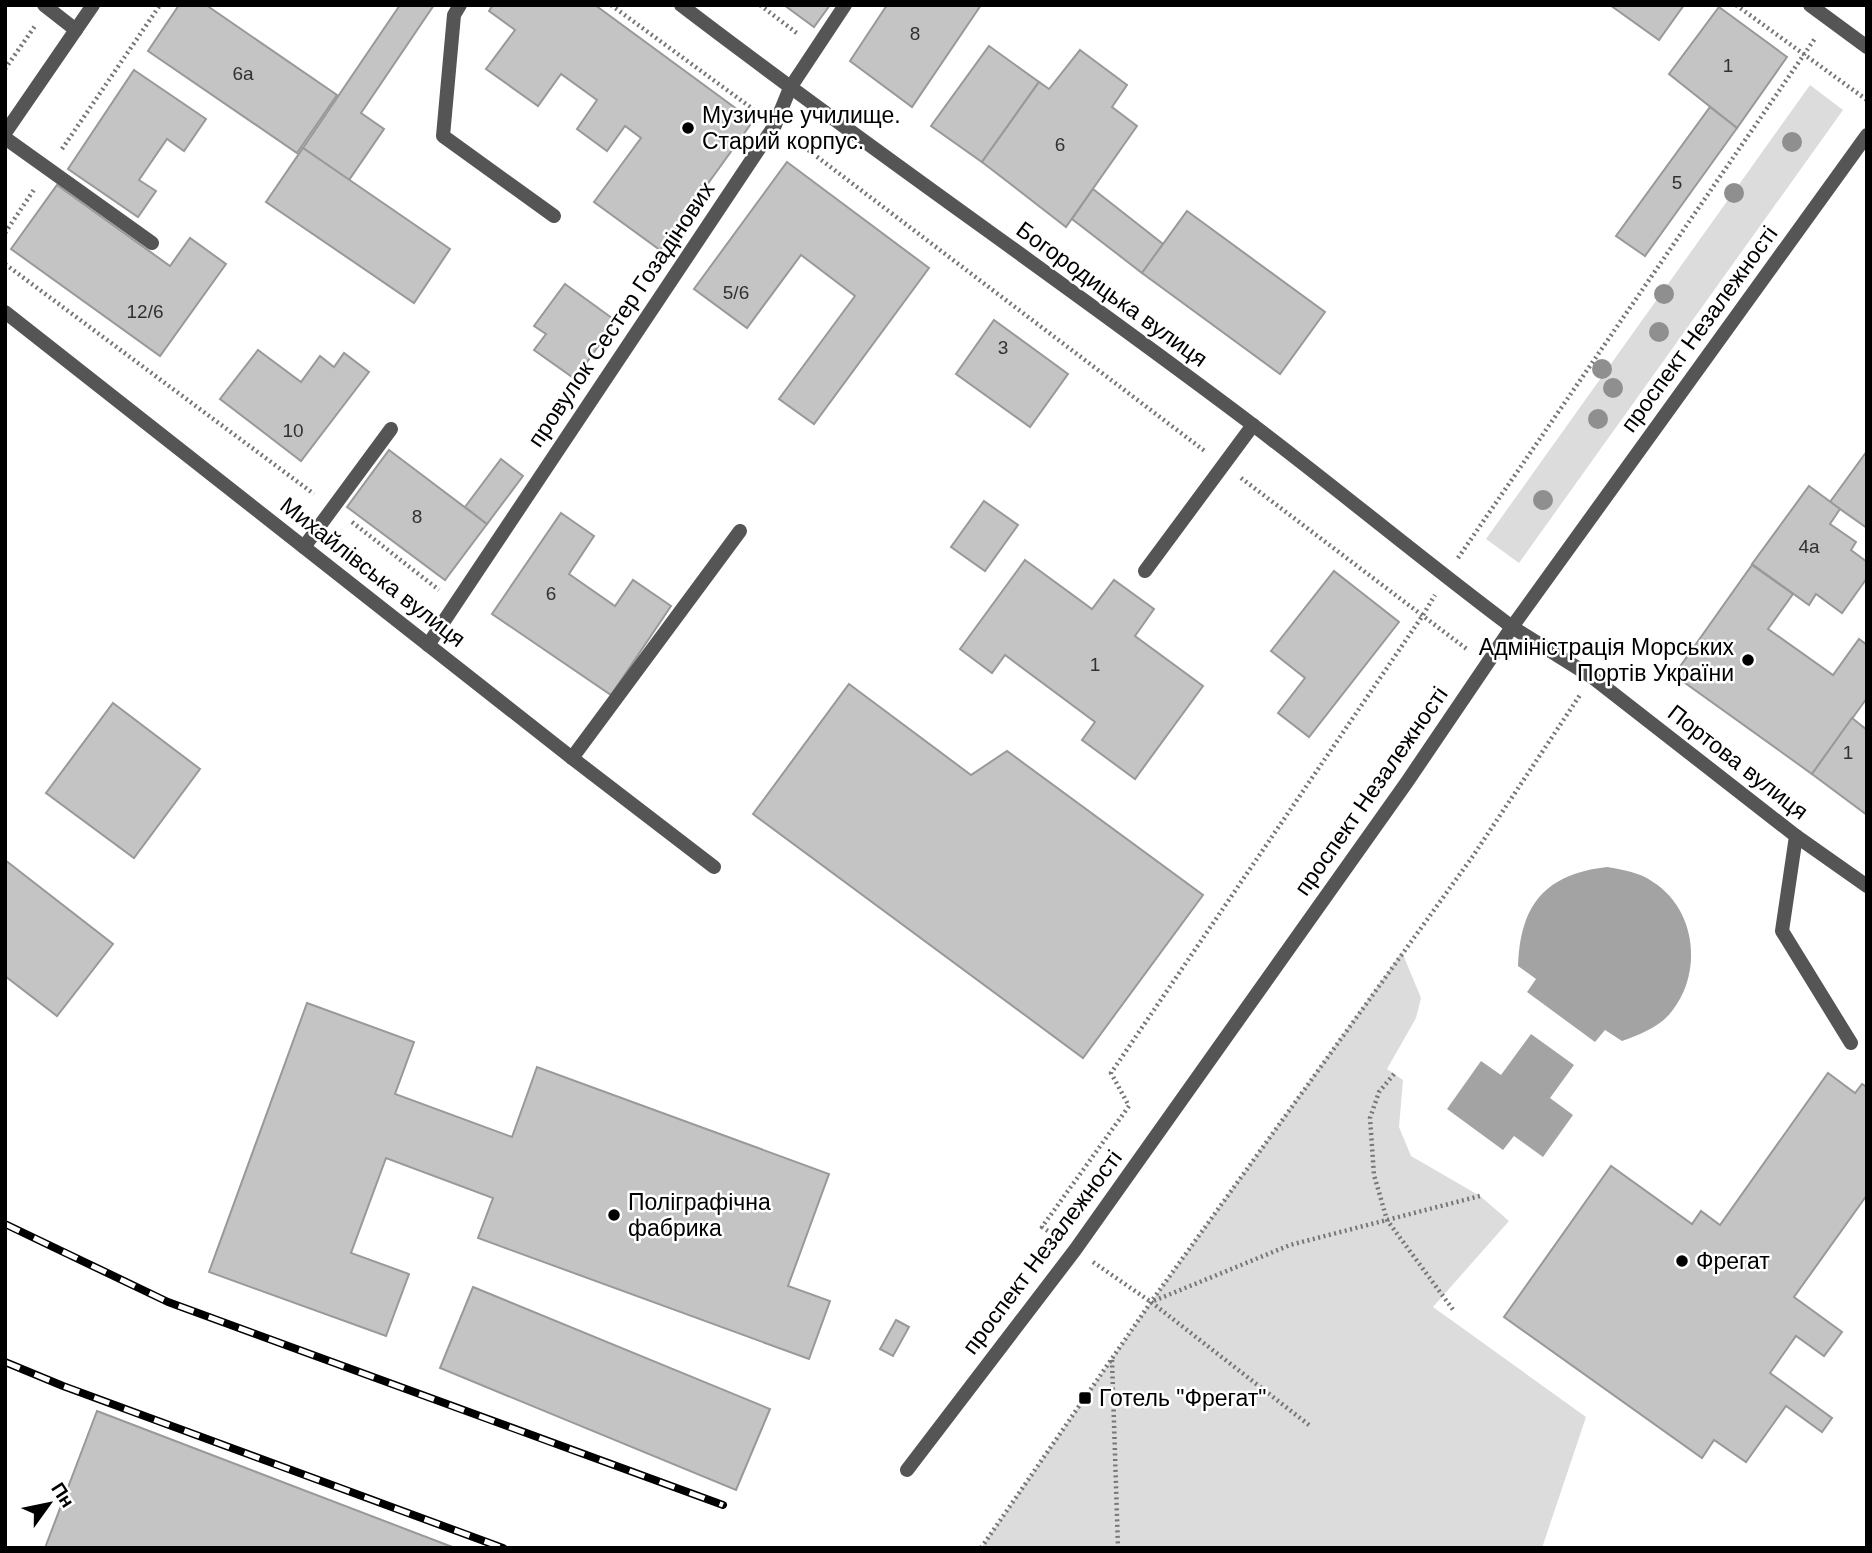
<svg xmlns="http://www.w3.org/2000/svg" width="1872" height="1553" font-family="Arial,sans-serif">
  <rect width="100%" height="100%" fill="#fff"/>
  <g fill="#dcdcdc">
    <path d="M1810 85 1843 110 1519 563 1486 539Z"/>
    <path d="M1402 952 1421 998 1416 1018 1387 1069 1403 1080 1399 1127 1411 1156 1480 1196 1509 1221 1433 1307 1586 1417 1542 1548H981L1151 1302Z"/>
  </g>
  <g fill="#a3a3a3">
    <path d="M1607 867C1624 870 1639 872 1653 882 1696 909 1703 972 1672 1011 1660 1027 1641 1034 1622 1041L1605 1030 1595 1042 1527 992 1536 979 1518 966C1520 905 1545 874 1607 867Z"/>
    <path d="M1531 1034 1574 1065 1550 1098 1573 1115 1543 1157 1514 1136 1503 1150 1447 1109 1481 1061 1501 1075Z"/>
  </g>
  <g fill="#c4c4c4" stroke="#999" stroke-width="2">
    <path d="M179 5H206L337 95 297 153 148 51Z"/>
    <path d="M400 5H434L361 113 384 129 349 180 303 148Z"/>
    <path d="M493 5H595L753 121 660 250 594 202 641 138 625 126 607 151 577 129 597 100 561 74 538 106 486 69 515 30 489 11Z"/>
    <path d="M784 5H830L814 27Z"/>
    <path d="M887 5H981L912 107 850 61Z"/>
    <path d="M1610 5H1684L1659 40Z"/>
    <path d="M1719 7 1787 57 1737 128 1669 74Z"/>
    <path d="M989 46 1039 82 982 162 931 126Z"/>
    <path d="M1080 50 1127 85 1112 107 1137 126 1066 227 982 162 1039 82 1049 89Z"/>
    <path d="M134 70 206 119 184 151 167 139 139 180 156 191 138 217 68 169Z"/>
    <path d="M1710 107 1737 128 1645 256 1616 236Z"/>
    <path d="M303 148 450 249 414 303 266 202Z"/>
    <path d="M787 162 929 268 814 424 779 399 855 296 801 255 747 328 694 289Z"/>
    <path d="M57 185 170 266 190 238 226 264 160 356 11 249Z"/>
    <path d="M1093 189 1163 244 1142 273 1072 219Z"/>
    <path d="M1187 211 1325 312 1280 374 1142 273Z"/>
    <path d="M565 284 616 321 575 379 534 350 546 334 534 326Z"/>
    <path d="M994 320 1068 374 1030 427 956 374Z"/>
    <path d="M258 350 301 382 320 356 334 367 344 353 369 372 301 461 220 399Z"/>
    <path d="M389 450 487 524 445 580 347 507Z"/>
    <path d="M1867 451V528L1830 502Z"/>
    <path d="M501 459 523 476 487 524 465 507Z"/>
    <path d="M1809 486 1840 509 1830 524 1856 542 1851 550 1867 562V578L1842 613 1816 594 1809 605 1752 564Z"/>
    <path d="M984 501 1018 525 985 571 951 547Z"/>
    <path d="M561 513 594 536 569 574 615 606 633 580 671 606 611 695 492 614Z"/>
    <path d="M1025 560 1092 609 1114 580 1154 609 1135 636 1203 686 1135 779 1082 740 1095 722 1005 655 992 673 960 649Z"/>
    <path d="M1752 565 1793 594 1768 629 1833 675 1859 639 1867 645V698L1812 774 1674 675Z"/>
    <path d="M1334 571 1399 622 1309 737 1278 713 1305 678 1271 651Z"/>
    <path d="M849 684 971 775 1007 751 1203 895 1083 1058 753 814Z"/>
    <path d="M113 703 200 769 134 858 46 793Z"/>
    <path d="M1852 718 1867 730V815L1812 774Z"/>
    <path d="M5 860 113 944 57 1016 5 976Z"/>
    <path d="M307 1003 414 1042 395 1094 512 1137 537 1067 829 1174 788 1286 830 1301 809 1359 478 1238 493 1198 386 1158 351 1253 409 1274 386 1336 209 1272Z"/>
    <path d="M1828 1073 1855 1093 1862 1084 1867 1087V1195L1794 1297 1842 1332 1824 1356 1796 1336 1770 1373 1832 1418 1822 1432 1786 1406 1746 1462 1714 1440 1702 1458 1504 1317 1611 1166 1692 1224 1701 1211 1720 1225Z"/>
    <path d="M473 1287 770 1409 736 1490 440 1368Z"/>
    <path d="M896 1320 909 1327 893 1356 880 1349Z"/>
    <path d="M97 1411 455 1548H45Z"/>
  </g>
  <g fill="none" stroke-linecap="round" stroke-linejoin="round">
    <g stroke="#777" stroke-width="4.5" stroke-dasharray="2 3.5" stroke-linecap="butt">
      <path d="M611 5 757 112"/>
      <path d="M760 5 798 34"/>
      <path d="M1736 5 1867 100"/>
      <path d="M5 69 35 26"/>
      <path d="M795 140 1206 452"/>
      <path d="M62 149 160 5"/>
      <path d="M5 233 35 188"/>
      <path d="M5 264 314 494"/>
      <path d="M1241 478 1468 650"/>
      <path d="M352 522 439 590"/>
      <path d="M1458 558 1816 37"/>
      <path d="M1394 1074 1379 1092 1370 1118 1374 1175 1387 1220 1454 1311"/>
      <path d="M1057 1237 1042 1227 1129 1106 1111 1073 1423 615 1435 595"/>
      <path d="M1093 1262 1151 1302"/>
      <path d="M1112 1360 1118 1548"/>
      <path d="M1309 1425 1151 1302 1290 1245 1480 1196"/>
      <path d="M981 1548 1151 1302 1473 856 1580 695"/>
    </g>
    <g stroke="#555" stroke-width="14">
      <path d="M44 5 76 30"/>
      <path d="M460 5 454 15 443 136 554 216"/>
      <path d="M5 138 152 243"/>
      <path d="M304 547 391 429"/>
      <path d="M1145 571 1253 425"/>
      <path d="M572 758 740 531"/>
      <path d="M1796 836 1782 931 1851 1043"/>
    </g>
    <g stroke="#555" stroke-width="14">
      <path d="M1810 5 1867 47"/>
      <path d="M5 133 93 5"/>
      <path d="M5 312 572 758 714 867"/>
      <path d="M428 645 775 125 790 88 845 5"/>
      <path d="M907 1470 1075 1250 1407 782 1512 627 1592 677 1796 836 1867 886"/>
    </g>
    <path stroke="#555" stroke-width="14" d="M681 5C869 149 1064 282 1253 425 1340 491 1424 561 1512 627L1867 135"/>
    <g stroke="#000" stroke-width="8">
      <g id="rail">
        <path d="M5 1224 168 1302 723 1505"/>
        <path d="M5 1362 63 1386 503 1548"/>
      </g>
    </g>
    <use href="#rail" stroke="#fff" stroke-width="5" stroke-dasharray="16" stroke-linecap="butt"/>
  </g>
  <g fill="#8f8f8f">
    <circle cx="1792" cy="142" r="10"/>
    <circle cx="1734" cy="193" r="10"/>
    <circle cx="1664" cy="294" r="10"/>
    <circle cx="1659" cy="332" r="10"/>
    <circle cx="1602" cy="369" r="10"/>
    <circle cx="1613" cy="388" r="10"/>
    <circle cx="1598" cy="419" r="10"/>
    <circle cx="1543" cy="500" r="10"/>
  </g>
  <g fill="#000" stroke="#fff" stroke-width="2.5">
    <circle cx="688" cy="128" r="7"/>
    <circle cx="1748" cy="660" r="7"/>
    <circle cx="614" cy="1215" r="7"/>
    <circle cx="1682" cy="1261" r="7"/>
    <rect x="1078" y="1391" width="14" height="14" rx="3.5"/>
  </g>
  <g text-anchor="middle" stroke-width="5" stroke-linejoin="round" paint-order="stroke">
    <g font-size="19" fill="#313131">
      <text x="915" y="40">8</text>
      <text x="1728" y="72">1</text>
      <text x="243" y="80">6а</text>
      <text x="1060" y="151">6</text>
      <text x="1677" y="189">5</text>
      <text x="736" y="299">5/6</text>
      <text x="145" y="318">12/6</text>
      <text x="1003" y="354">3</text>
      <text x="293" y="437">10</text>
      <text x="417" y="523">8</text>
      <text x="1809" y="553">4а</text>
      <text x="551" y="600">6</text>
      <text x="1095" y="671">1</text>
      <text x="1848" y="759">1</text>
    </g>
    <g font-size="23" fill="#000" stroke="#fff" text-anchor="start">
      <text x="702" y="123">Музичне училище.<tspan x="702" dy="26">Старий корпус.</tspan></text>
      <text x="1734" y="655" text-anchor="end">Адміністрація Морських<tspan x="1734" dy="26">Портів України</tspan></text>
      <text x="628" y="1210">Поліграфічна<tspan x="628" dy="26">фабрика</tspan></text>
      <text x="1696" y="1269">Фрегат</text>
      <text x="1099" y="1406">Готель "Фрегат"</text>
    </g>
    <g font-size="23" fill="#000" stroke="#fff">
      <text transform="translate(1112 294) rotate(36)" y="8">Богородицька вулиця</text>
      <text transform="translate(621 314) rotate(-56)" y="8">провулок Сестер Гозадінових</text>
      <text transform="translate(1699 329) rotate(-54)" y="8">проспект Незалежності</text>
      <text transform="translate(373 572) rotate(38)" y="8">Михайлівська вулиця</text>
      <text transform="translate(1738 762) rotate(38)" y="8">Портова вулиця</text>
      <text transform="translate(1371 791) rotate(-55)" y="8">проспект Незалежності</text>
      <text transform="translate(1042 1252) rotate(-53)" y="8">проспект Незалежності</text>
    </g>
  </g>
  <rect width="1872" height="1553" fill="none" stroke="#000000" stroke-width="14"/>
  <g transform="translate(49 1504) rotate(57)" stroke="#ffffff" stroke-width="5" paint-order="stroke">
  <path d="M0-5L12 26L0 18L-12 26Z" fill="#000000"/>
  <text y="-10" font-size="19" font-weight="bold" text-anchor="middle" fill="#000000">Пн</text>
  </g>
</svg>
